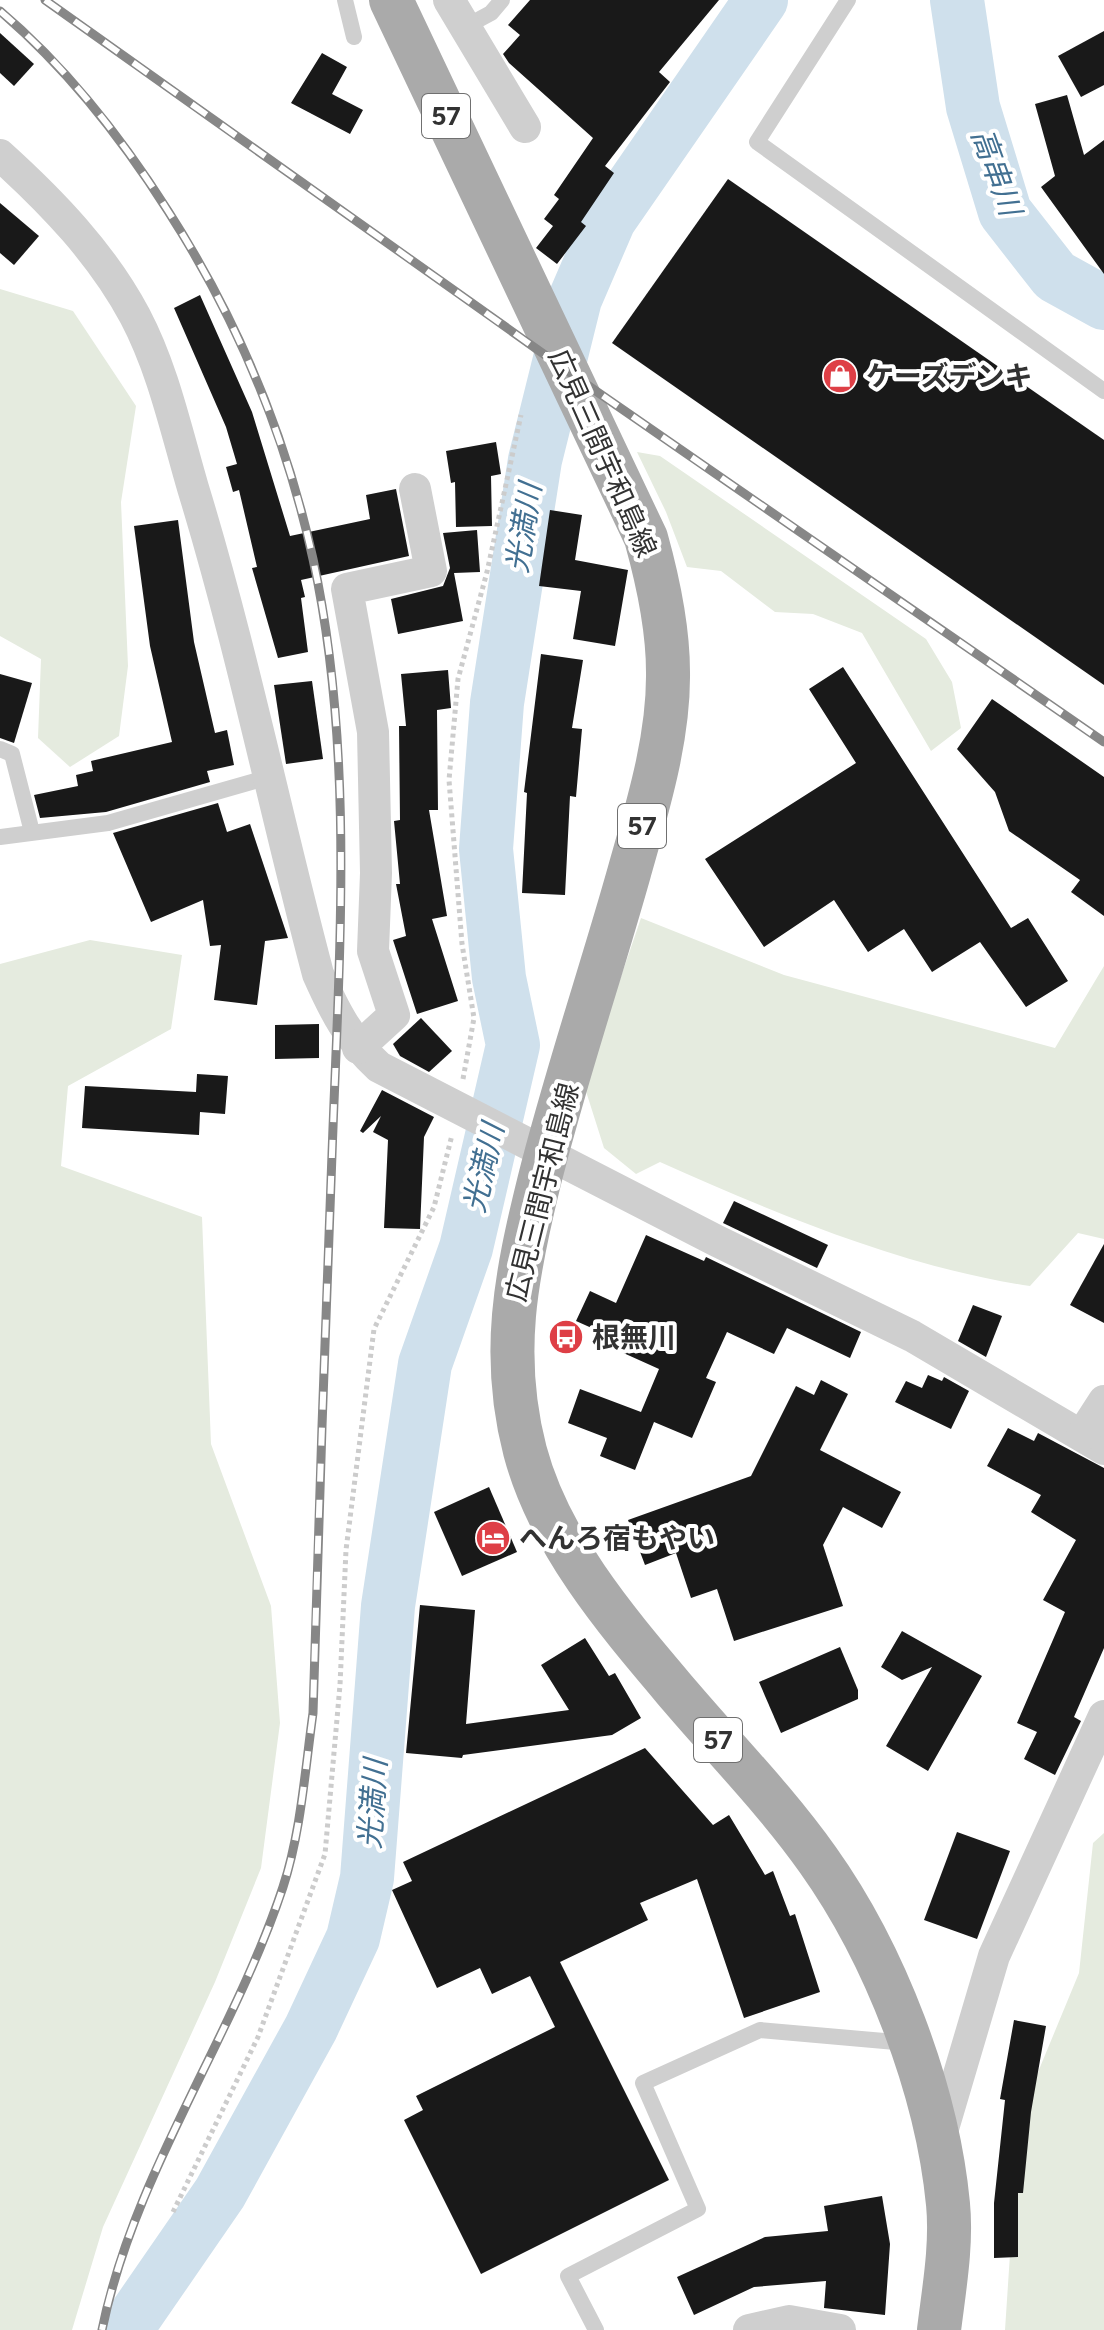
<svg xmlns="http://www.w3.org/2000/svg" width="1104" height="2330" font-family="Figtree,'Noto Sans JP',sans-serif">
  <rect width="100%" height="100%" fill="#fff"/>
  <g fill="#e5ebdf">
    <path d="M0 289 73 311 136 406 121 502 128 666 119 736 70 767 38 738 41 659 0 636Z"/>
    <path d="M637 452 660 456 926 639 952 682 961 728 931 751 862 633 813 614 775 612 721 571 687 567 666 512Z"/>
    <path d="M641 918 784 975 1055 1048 1104 966V1239L1078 1233 1030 1286C906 1268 774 1213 660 1162L636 1174 604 1148 584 1085Z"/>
    <path d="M90 940 182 955 171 1029 68 1086 61 1166 202 1217 211 1444 271 1606 280 1723 261 1868 215 1982 103 2227 72 2330H0V964Z"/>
    <path d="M1104 1833V2330H1005L1019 2118 1079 1973 1093 1843Z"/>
  </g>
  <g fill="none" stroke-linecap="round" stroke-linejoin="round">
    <g stroke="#cfe0ec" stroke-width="54">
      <path d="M957 0 973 107 1005 212 1055 276 1104 303"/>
      <path d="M130 2330 131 2322 220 2193 311 2028 353 1938 367 1878 388 1606 425 1364 466 1248 513 1045 499 978 486 849 497 703 535 460 575 299 609 220 761 0"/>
    </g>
  </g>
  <g fill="#191919">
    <path d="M530 0H719L659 72 670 82 605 166 614 173 581 222 586 226 557 264 536 248 553 226 544 219 559 199 554 195 593 138 509 63 503 54 520 35 508 25Z"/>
    <path d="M1104 31V85L1081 97 1058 56Z"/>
    <path d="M0 33 34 64 14 86 0 73Z"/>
    <path d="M322 53 347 67 332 94 363 110 350 134 291 103Z"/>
    <path d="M1067 95 1084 155 1104 140V274L1041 187 1055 176 1035 104Z"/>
    <path d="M728 179 1104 440V685L612 343Z"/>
    <path d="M0 203 39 236 14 265 0 253Z"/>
    <path d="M200 295 252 412 290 536 370 519 366 495 396 489 409 556 301 580 305 597 301 598 308 652 278 658 252 568 257 567 239 490 233 492 226 467 237 464 226 427 174 308Z"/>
    <path d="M496 442 501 474 491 476 492 526 456 527 455 482 451 483 446 451Z"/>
    <path d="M550 510 582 515 575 560 628 570 615 646 573 639 581 591 539 586Z"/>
    <path d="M178 520 194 642 215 733 227 730 234 765 207 771 210 782 106 812 40 818 34 795 78 786 76 775 93 771 91 761 172 742 150 646 134 526Z"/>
    <path d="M477 530 480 572 454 573 463 621 398 634 391 599 443 586 450 568 443 533Z"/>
    <path d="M541 654 583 660 572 728 582 729 576 797 570 796 565 895 522 893 527 793 524 792Z"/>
    <path d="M843 667 1011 928 1028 918 1068 981 1026 1007 980 942 932 972 904 929 868 952 834 900 764 947 705 859 856 763 809 689Z"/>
    <path d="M448 670 451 708 437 710 438 810H429L447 916 432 919 458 1001 417 1014 393 940 406 936 396 884H400L394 821 400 820 399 726H406L401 674Z"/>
    <path d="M0 674 32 683 14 743 0 738Z"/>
    <path d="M312 681 323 759 286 764 274 685Z"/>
    <path d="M992 699 1104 777V916L1071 892 1080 880 1009 831 995 792 957 749Z"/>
    <path d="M218 803 227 832 250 824 288 938 265 941 257 1005 214 1000 221 945 210 946 203 900 151 922 113 833Z"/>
    <path d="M421 1018 452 1051 429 1072 400 1056 393 1044Z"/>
    <path d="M319 1024V1058L275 1059V1025Z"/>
    <path d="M197 1074 228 1076 225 1114 200 1112 199 1135 82 1128 85 1086 196 1092Z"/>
    <path d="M382 1090 434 1117 424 1137 420 1229 384 1228 388 1140 373 1132 381 1116 363 1133 360 1131Z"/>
    <path d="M734 1201 828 1245 817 1268 723 1223Z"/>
    <path d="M646 1235 704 1261 706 1257 861 1332 850 1358 787 1328 774 1354 727 1332 706 1378 716 1382 692 1438 654 1422 635 1470 600 1456 607 1438 568 1423 580 1389 641 1412 659 1369 619 1351 623 1342 576 1321 590 1291 616 1303Z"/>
    <path d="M1104 1244V1323L1070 1305Z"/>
    <path d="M973 1305 1002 1316 986 1357 958 1341Z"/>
    <path d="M928 1375 942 1381 944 1377 969 1391 951 1429 895 1402 906 1381 922 1388Z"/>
    <path d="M821 1380 848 1394 820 1450 901 1492 882 1528 843 1507 823 1545 843 1606 734 1641 717 1589 691 1598 676 1553 645 1565 628 1520 751 1476 796 1386 814 1395Z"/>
    <path d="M1008 1428 1034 1441 1038 1433 1104 1468V1648L1074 1717 1081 1721 1055 1775 1024 1759 1037 1732 1017 1723 1065 1612 1043 1600 1076 1540 1031 1512 1041 1495 987 1466Z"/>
    <path d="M489 1487 517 1552 462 1576 434 1512Z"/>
    <path d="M420 1605 475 1610 466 1724 569 1710 541 1665 585 1638 609 1676 615 1673 641 1718 612 1735 463 1755 462 1758 406 1753Z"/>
    <path d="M902 1631 982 1676 928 1771 886 1746 932 1667 902 1680 881 1667Z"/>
    <path d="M840 1647 858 1690V1699L781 1733 759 1682Z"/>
    <path d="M645 1748 713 1825 729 1815 765 1875 773 1871 790 1916 795 1914 820 1992 744 2018 697 1879 640 1903 648 1920 560 1962 669 2180 481 2274 404 2120 423 2110 416 2096 555 2027 530 1976 492 1994 480 1968 437 1988 392 1890 412 1881 403 1862Z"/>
    <path d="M957 1832 1010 1851 977 1939 924 1920Z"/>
    <path d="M1014 2020 1046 2026 1031 2112 1023 2193H1018V2257L994 2258V2203L1005 2100 1000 2099Z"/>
    <path d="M882 2196 890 2244 885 2315 824 2308 826 2281 754 2287 694 2315 677 2277 765 2237 828 2231 824 2206Z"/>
  </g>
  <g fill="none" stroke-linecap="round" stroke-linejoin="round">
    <g stroke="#ccc" stroke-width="5" stroke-dasharray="4 4" stroke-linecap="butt">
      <path d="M463 1079 474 1018 462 944 449 780 458 679 487 572 521 415"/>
      <path d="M173 2212 258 2037 325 1854 340 1685 346 1550 374 1329 434 1207 452 1135"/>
    </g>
    <g stroke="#cfcfcf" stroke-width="16">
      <path d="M345 0 354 37"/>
      <path d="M848 0 757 142 1104 391"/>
      <path d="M465 27 491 13 502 0"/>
      <path d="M0 749 12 754 32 832"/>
      <path d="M0 837 108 823 269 777"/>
      <path d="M596 2330 568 2276 698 2209 643 2083 760 2030 907 2043"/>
    </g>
    <g stroke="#cfcfcf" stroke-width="32">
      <path d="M449 0 525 127"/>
      <path d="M0 155C52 202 102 254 135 316 163 369 176 430 193 488 242 648 275 812 318 974 334 1010 349 1040 379 1067L717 1241 912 1336 1104 1449"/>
      <path d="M358 1048 394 1015 373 951 376 873 373 732 347 589 431 571 415 489"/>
      <path d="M1082 1435 1104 1401"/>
      <path d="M939 2142 994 1956 1104 1716"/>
      <path d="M749 2330 789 2321 840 2330"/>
    </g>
    <path stroke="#aaa" stroke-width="44" d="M391 0 646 538C658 581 668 627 668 672 669 739 647 809 629 873 600 976 565 1078 539 1182 516 1275 500 1355 525 1451 550 1545 619 1624 680 1696 726 1750 777 1802 818 1860 885 1954 937 2089 948 2204 952 2245 944 2289 939 2330"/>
    <g stroke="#878787" stroke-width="9">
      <g id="rail">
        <path d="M45 0 593 389 1104 742"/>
        <path d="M0 11C67 68 121 137 168 211 236 317 286 436 313 559 355 752 339 958 332 1154 325 1340 318 1527 313 1713 305 1770 301 1832 283 1887 233 2038 134 2173 102 2330"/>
      </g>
    </g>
    <use href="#rail" stroke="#fff" stroke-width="6" stroke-dasharray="18" stroke-linecap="butt"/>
  </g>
  <defs>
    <g id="shop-disc" transform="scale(1.8)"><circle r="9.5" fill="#de3f46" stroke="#fff"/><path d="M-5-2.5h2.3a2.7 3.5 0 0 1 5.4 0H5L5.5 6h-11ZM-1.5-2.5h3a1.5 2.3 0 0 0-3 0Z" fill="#fff"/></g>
    <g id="bus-disc" transform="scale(1.8)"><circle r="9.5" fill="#de3f46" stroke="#fff"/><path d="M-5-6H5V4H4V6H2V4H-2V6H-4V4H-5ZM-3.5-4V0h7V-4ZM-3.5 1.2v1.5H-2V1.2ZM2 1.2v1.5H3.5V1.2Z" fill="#fff"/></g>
    <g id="hotel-disc" transform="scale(1.8)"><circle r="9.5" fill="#de3f46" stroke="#fff"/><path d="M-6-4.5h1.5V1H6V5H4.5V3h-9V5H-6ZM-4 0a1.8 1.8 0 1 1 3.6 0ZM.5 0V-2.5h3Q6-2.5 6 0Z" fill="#fff"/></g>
  </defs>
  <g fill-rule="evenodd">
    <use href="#shop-disc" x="840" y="376"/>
    <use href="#bus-disc" x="566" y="1337"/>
    <use href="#hotel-disc" x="493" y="1538"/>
  </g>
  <g text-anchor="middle" stroke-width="8" stroke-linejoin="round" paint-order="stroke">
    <g fill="#fff" stroke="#707070" stroke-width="2">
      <rect x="422" y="94" width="48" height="44" rx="6"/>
      <rect x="618" y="804" width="48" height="44" rx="6"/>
      <rect x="694" y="1718" width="48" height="44" rx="6"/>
    </g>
    <g font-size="26" font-weight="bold" fill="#323232">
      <text x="446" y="125">57</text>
      <text x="642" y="835">57</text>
      <text x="718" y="1749">57</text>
    </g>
    <g font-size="28" font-weight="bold" fill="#323232" stroke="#fff" text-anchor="start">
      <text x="866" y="386">ケーズデンキ</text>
      <text x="592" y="1347">根無川</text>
      <text x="519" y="1548">へんろ宿もやい</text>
    </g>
    <g font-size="28" fill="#323232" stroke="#fff">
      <text transform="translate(603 453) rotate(66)" y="10">広見三間宇和島線</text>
      <text transform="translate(542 1192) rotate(-76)" y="10">広見三間宇和島線</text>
    </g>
    <g font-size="30" font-style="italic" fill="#427092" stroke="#fff">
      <text transform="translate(996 172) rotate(70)" y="10">高串川</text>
      <text transform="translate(524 528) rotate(-81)" y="10">光満川</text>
      <text transform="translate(484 1168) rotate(-77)" y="10">光満川</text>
      <text transform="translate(373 1804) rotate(-86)" y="10">光満川</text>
    </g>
  </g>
</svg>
